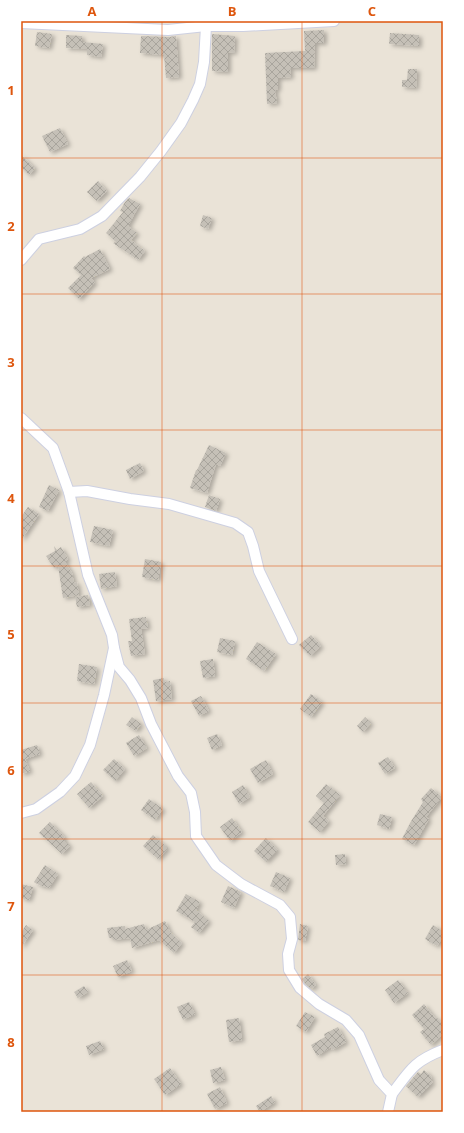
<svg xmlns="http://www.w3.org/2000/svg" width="464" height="1133" font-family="'Open Sans',sans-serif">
  <defs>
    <pattern id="building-cross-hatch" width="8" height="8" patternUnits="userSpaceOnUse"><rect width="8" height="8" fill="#c5c0b7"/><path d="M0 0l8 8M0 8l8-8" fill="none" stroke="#a9a59d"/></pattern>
    <filter id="shadow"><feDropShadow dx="3" dy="2" stdDeviation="2" flood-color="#0004"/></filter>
  </defs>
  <rect width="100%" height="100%" fill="#eae3d7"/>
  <g fill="url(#building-cross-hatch)" filter="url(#shadow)">
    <path d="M324 30V43H315L314 68H290L291 77 278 78V89L275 90 277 103 267 104 265 53 305 51 304 31Z"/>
    <path d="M37 32 52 34 49 48 35 46Z"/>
    <path d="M390 33 419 35V46L389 44Z"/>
    <path d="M212 34 235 36 234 53 228 52V72L212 71Z"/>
    <path d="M66 35 82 36V42L103 44 101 57 87 55V49L66 48Z"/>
    <path d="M141 36 169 37 176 36 179 77 166 78 164 55 140 53Z"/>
    <path d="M408 69H417L416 88 402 87V80H407Z"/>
    <path d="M60 128 68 144 50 152 42 136Z"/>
    <path d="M21 155 35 168 29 175 21 167Z"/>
    <path d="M98 181 107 191 97 201 87 192Z"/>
    <path d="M129 198 140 204 128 226 137 233 131 240 145 251 138 260 113 243 116 242 106 233 123 212 120 211 125 202Z"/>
    <path d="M203 215 212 218 208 229 200 226Z"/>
    <path d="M100 249 110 269 91 278 95 282 79 299 68 288 81 275 73 268 84 256 85 257Z"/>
    <path d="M209 445 226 453 220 466 216 464 207 493 190 488 196 470H197Z"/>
    <path d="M140 463 144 471 130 479 126 470Z"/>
    <path d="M49 485 59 490 48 511 39 507Z"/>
    <path d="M209 495 220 499 216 511 205 507Z"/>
    <path d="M28 507 39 514 21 540V517Z"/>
    <path d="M94 526 113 530 109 546 90 542Z"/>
    <path d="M54 546 57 550 61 547 68 559 65 562 72 573 74 583 77 582 79 595 63 598 58 566 54 568 46 556 55 551Z"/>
    <path d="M145 559 161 562 158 580 142 577Z"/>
    <path d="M115 572 117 586 101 589 99 574Z"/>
    <path d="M88 595 90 605 77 607 75 597Z"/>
    <path d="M146 617 148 628 141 629 145 654 131 656 128 641H132L129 619Z"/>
    <path d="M311 635 321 646 310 656 299 645Z"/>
    <path d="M220 638 235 641 232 655 217 652Z"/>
    <path d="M257 642 276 654 264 671 246 659Z"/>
    <path d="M213 659 215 676 203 678 200 661Z"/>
    <path d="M79 664 97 667 94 684 77 681Z"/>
    <path d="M164 678 165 682 170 681 172 699 156 701 153 680Z"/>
    <path d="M311 694 322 702 311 717 300 709Z"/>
    <path d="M201 696 209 711 199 716 191 701Z"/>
    <path d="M132 717 141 724 136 731 126 725Z"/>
    <path d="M365 717 371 723 363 732 357 726Z"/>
    <path d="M217 734 222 745 212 750 207 738Z"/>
    <path d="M139 735 147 748 134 756 126 743Z"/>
    <path d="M37 745 40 754 25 759 30 771 21 774V750Z"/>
    <path d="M388 757 395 768 385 774 378 763Z"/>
    <path d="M114 759 125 769 115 781 103 770Z"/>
    <path d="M266 760 273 774 258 783 250 769Z"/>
    <path d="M91 782 103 796 89 808 77 794Z"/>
    <path d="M326 784 340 795 323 816 329 821 320 832 308 822 324 803 316 796Z"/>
    <path d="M243 785 250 797 239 804 232 792Z"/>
    <path d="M431 788 442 797 426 817 429 819 414 845 402 839 410 823 423 802 421 799Z"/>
    <path d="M149 799 163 809 155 820 141 810Z"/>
    <path d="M380 814 392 817 389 829 377 825Z"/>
    <path d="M232 818 242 832 230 841 220 827Z"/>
    <path d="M50 822 65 837 63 839 70 846 62 854 39 833Z"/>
    <path d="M153 835 168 848 158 859 143 846Z"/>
    <path d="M266 838 278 850 266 862 254 851Z"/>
    <path d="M345 854 346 864 336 865 335 855Z"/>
    <path d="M45 865 58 874 49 888 44 886 43 887 34 882Z"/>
    <path d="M276 872 290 878 284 892 270 886Z"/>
    <path d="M21 884 33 887 29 900 21 898Z"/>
    <path d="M228 886 241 892 234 908 221 902Z"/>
    <path d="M186 894 200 902 196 910 209 921 199 933 191 927 195 922 176 911Z"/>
    <path d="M165 921 170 932 182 943 174 953 159 940 132 948 130 938 113 940V938H109L107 928 125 926V929L144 924 146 930Z"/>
    <path d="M300 924 308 926 305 941 298 940Z"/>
    <path d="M26 925 33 930 21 947V933Z"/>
    <path d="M433 925 443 931V937L437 946 425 939Z"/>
    <path d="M127 960 132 971 118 977 113 966Z"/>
    <path d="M308 974 316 985 311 989 305 984 302 979Z"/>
    <path d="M398 980 408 993 394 1003 385 990Z"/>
    <path d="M84 986 88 992 78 998 74 992Z"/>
    <path d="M189 1002 195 1014 183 1020 177 1007Z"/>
    <path d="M424 1004 435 1018 436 1017 443 1024V1034L431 1045 420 1032 424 1029 412 1015Z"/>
    <path d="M305 1012 315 1017 306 1032 296 1026Z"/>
    <path d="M239 1018 242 1040 229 1042 226 1020Z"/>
    <path d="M338 1027 346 1042 332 1050 331 1047 317 1056 311 1045 325 1037 324 1034Z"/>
    <path d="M100 1041 104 1049 89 1055 86 1046Z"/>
    <path d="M221 1067 225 1080 213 1083 210 1070Z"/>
    <path d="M170 1068 181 1084 165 1095 154 1079Z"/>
    <path d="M424 1070 432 1077 430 1080 433 1082 418 1097 406 1086 418 1072 421 1074Z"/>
    <path d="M220 1087 227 1103 215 1109 207 1094Z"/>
    <path d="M271 1096 275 1102 260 1112 256 1106Z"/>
  </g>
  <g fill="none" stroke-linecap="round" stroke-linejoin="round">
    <g stroke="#cdd0e1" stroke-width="12">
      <g id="minor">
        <path d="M21 23 168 30 206 26H243L334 21"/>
        <path d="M21 260 39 239 80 229 102 216 140 177 161 151 181 123 193 100 200 84 204 62 206 26"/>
        <path d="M21 418 53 448 69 492 88 575 112 635 114 648 104 695 90 745 75 776 60 792 36 809 21 813"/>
        <path d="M69 492 87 491 130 499 169 504 235 523 248 532 253 546 259 571 292 639"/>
        <path d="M114 648 119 667 130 680 141 698 151 724 178 776 191 793 195 812 196 836 216 865 241 884 280 905 290 917 292 939 288 954 289 970 300 988 319 1004 346 1020 359 1035 379 1080 392 1094 388 1112"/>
        <path d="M392 1094C410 1070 414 1061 443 1050"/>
      </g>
    </g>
    <use href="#minor" stroke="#fff" stroke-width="10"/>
  </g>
  <path fill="none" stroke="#de560d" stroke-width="1" stroke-opacity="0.55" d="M162 21V1112M302 21V1112M21 158H443M21 294H443M21 430H443M21 566H443M21 703H443M21 839H443M21 975H443"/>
  <rect width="464" height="1133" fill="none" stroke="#ffffff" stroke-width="44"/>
  <rect x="22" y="22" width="420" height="1089" fill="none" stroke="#de560d" stroke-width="1.5"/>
  <g font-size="13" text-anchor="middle" font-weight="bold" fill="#de560d">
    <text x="92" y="16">A</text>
    <text x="232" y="16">B</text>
    <text x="372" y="16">C</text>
    <text x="11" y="95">1</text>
    <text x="11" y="231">2</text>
    <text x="11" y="367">3</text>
    <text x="11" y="503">4</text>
    <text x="11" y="639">5</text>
    <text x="11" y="775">6</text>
    <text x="11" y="911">7</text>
    <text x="11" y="1047">8</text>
  </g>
</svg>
